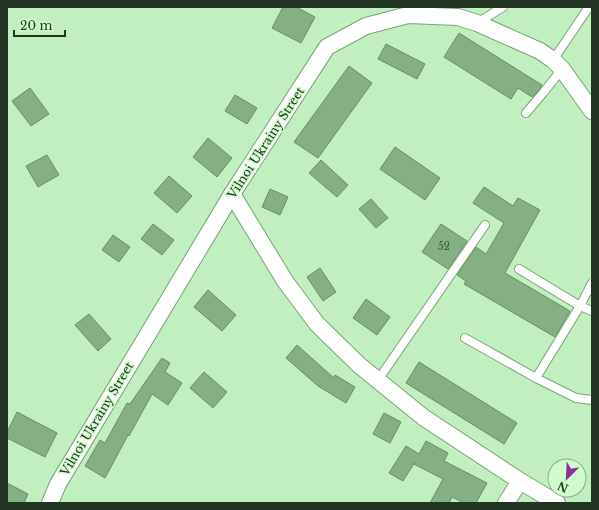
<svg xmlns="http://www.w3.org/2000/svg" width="599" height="510" font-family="'Libre Baskerville',serif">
  <rect width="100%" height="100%" fill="#c2efc0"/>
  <g fill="#85b084" stroke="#658e64">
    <path d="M283 7H296L315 17 301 43 272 28Z"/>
    <path d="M459 33 542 85 539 90 532 97 518 88 511 99 444 57Z"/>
    <path d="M386 44 425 64 417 79 378 59Z"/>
    <path d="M349 66 372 83 318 158 294 142Z"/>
    <path d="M30 88 49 114 31 126 12 101Z"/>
    <path d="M235 95 257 108 247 124 225 111Z"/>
    <path d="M208 138 232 158 217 177 193 157Z"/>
    <path d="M395 147 440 178 425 200 380 169Z"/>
    <path d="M47 155 59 175 38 187 26 166Z"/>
    <path d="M321 160 348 185 337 197 309 173Z"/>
    <path d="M169 176 192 196 177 213 154 193Z"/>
    <path d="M484 187 513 206 518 198 540 210 505 273 570 311 555 337 464 284 466 281 457 275 476 247 486 254 504 223 473 203Z"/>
    <path d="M270 189 288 197 280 215 262 207Z"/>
    <path d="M371 199 388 218 376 228 359 209Z"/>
    <path d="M153 224 174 240 162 255 141 239Z"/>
    <path d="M441 224 467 241 448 269 422 252Z"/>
    <path d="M113 235 130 247 119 262 102 250Z"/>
    <path d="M320 268 336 292 323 301 307 277Z"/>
    <path d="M208 290 236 315 222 331 194 307Z"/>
    <path d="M366 299 390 317 377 335 353 318Z"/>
    <path d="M89 314 111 339 98 351 75 325Z"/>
    <path d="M297 345 334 378 335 375 355 387 346 403 318 386 286 358Z"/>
    <path d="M162 358 170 363 165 372 182 383 168 405 152 394 129 436 128 435 105 478 85 466 100 440 105 443 127 403 130 404Z"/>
    <path d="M419 362 517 423 504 444 406 383Z"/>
    <path d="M204 372 227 392 213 408 190 388Z"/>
    <path d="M17 412 57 433 45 457 7 438V432Z"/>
    <path d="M384 413 401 422 390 443 373 434Z"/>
    <path d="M426 441 448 453 444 461 487 483 476 503H464L452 497 449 503H430L443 479 414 464 415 462 403 481 389 473 406 446 419 454Z"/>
    <path d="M7 483 28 494 24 503H7Z"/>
  </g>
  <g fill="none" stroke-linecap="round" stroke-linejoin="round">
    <g stroke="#79a378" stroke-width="10">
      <g id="lane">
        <path d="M477 23 503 7"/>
        <path d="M553 60 589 7"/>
        <path d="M526 113 543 93 562 69"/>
        <path d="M519 269 580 306 592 311"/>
        <path d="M465 338 536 378 576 398 592 400"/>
        <path d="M536 378 580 306 592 283"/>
        <path d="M378 380 485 225"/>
      </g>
    </g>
    <g stroke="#79a378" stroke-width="18">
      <g id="street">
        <path d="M232 194 285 281 317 324 359 365 423 417 520 481 557 503"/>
        <path d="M50 503 58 484 232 194 327 47 366 26 408 15 458 17 477 23 540 51 553 60 562 69 592 111"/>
        <path d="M506 503 520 481"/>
      </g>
    </g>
    <use href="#lane" stroke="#fff" stroke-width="8"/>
    <use href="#street" stroke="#fff" stroke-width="16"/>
  </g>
  <g text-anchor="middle" stroke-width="3" stroke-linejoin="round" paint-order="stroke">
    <g font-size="10" fill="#3b533a">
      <text x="444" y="250">52</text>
    </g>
    <g font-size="12" fill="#223422" stroke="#cffccd">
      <text transform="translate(266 143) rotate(-57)" y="4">Vilnoi Ukrainy Street</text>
      <text transform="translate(97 419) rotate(-59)" y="4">Vilnoi Ukrainy Street</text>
    </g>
  </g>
  <rect width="599" height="510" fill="none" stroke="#223422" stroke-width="16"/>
  <g transform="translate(567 478) rotate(204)"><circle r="19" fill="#cffccd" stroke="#8aac89"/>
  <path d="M0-3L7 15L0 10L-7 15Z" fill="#8e2f98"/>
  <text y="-6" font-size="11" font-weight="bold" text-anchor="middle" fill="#223422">N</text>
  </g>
  <path d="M14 30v6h51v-6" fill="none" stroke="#223422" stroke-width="2"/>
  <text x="20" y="30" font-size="12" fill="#223422" stroke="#cffccd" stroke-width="3" paint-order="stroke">20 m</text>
</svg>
